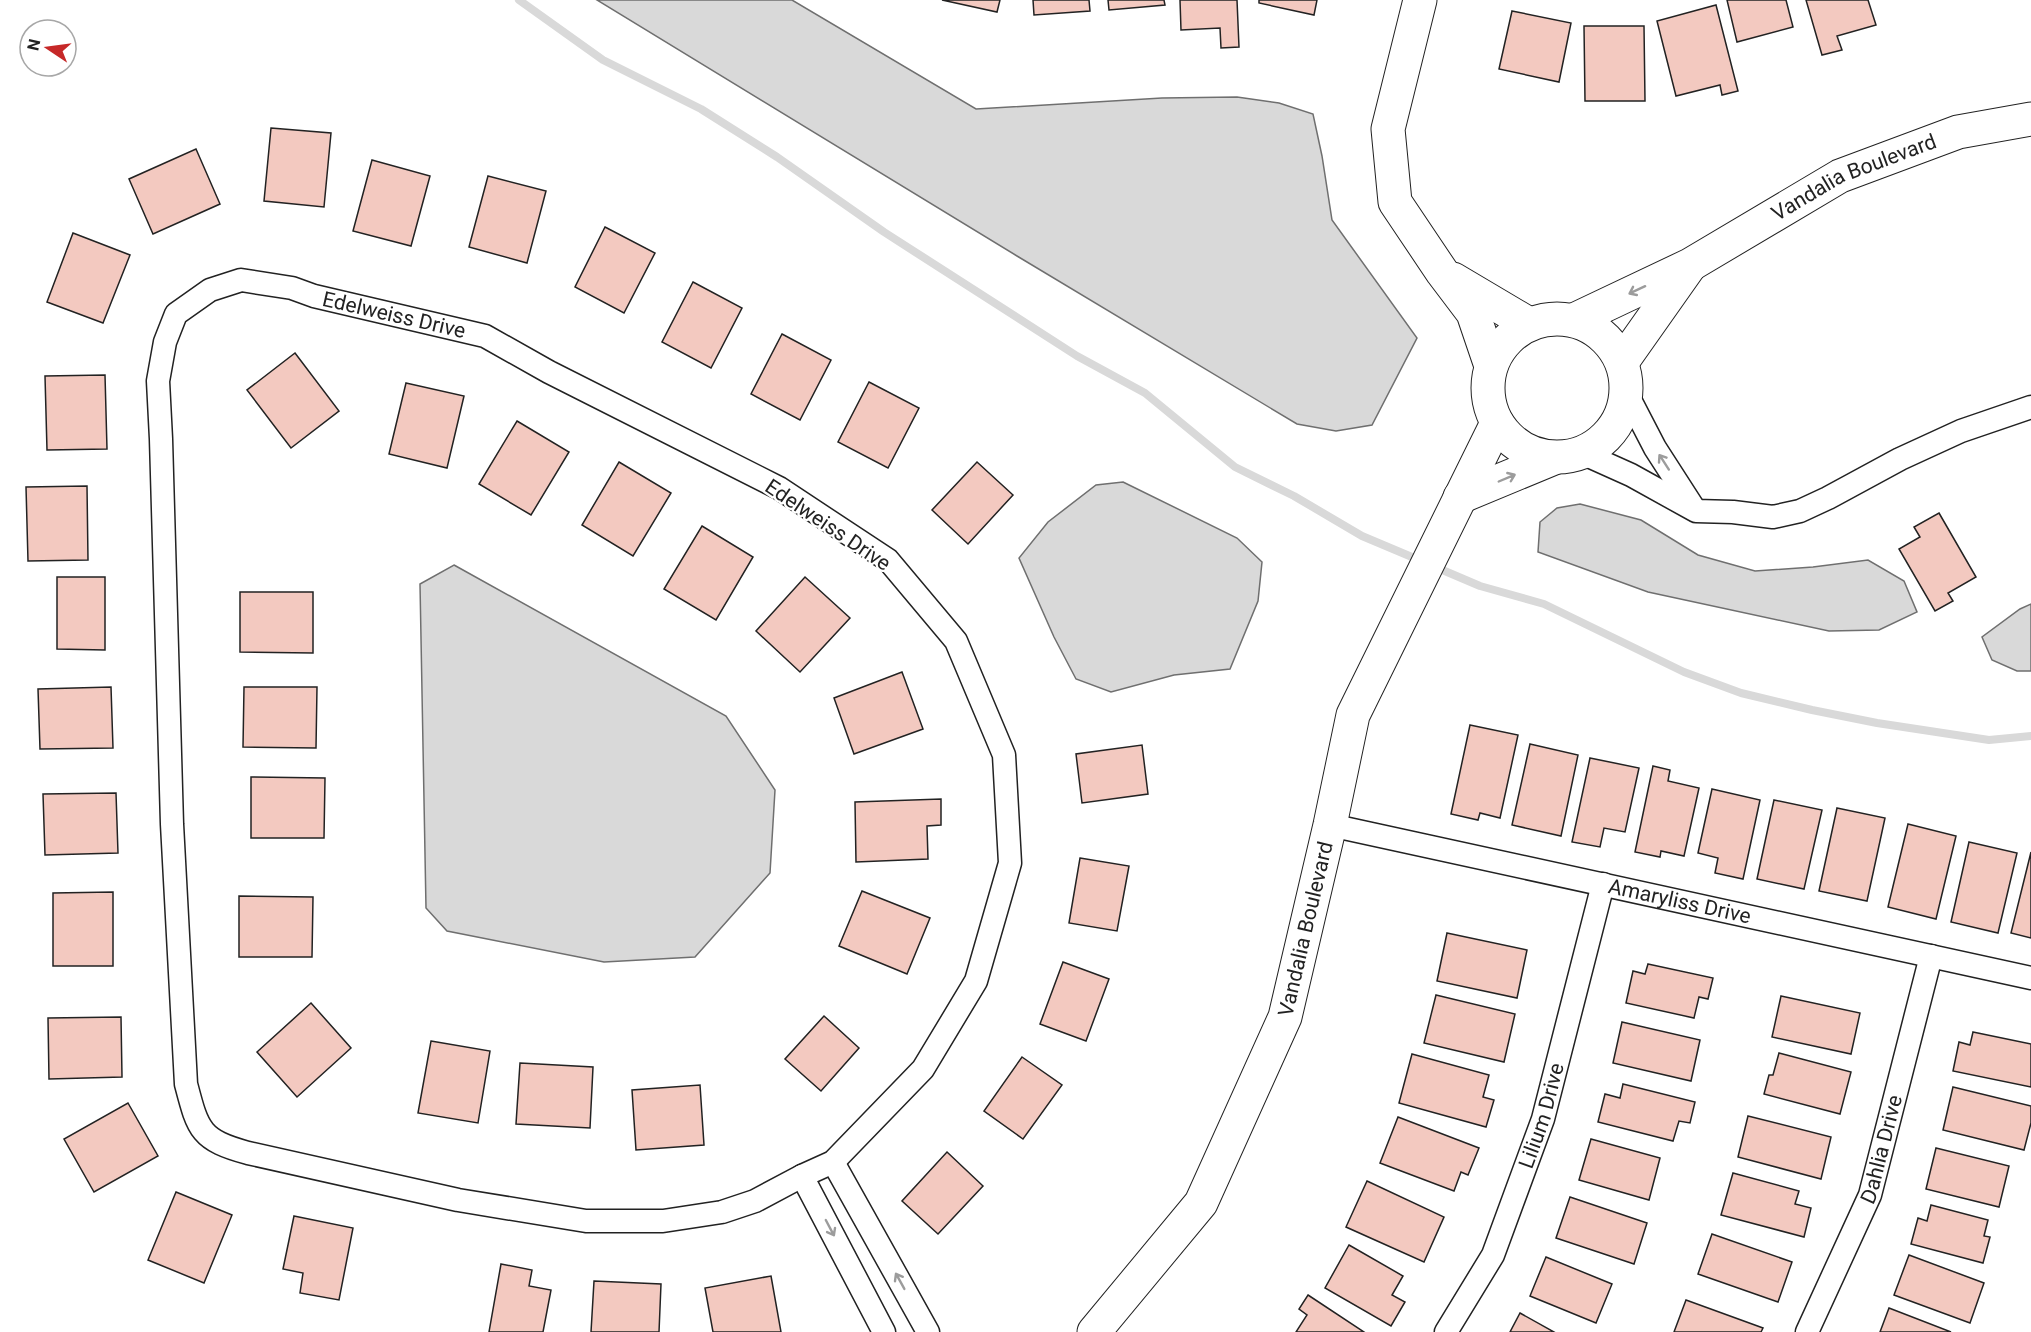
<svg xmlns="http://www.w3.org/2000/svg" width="2031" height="1332" font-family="Roboto,sans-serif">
  <rect width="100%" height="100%" fill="#fff"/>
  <g fill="#d9d9d9" stroke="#6f6f6f" stroke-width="1.5">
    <path d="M597 0H792L976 109 1162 98 1237 97 1279 103 1313 114 1322 156 1332 220 1417 338 1372 425 1336 431 1297 424 1017 256Z"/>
    <path d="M1123 482 1237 538 1262 562 1258 601 1230 669 1174 675 1111 692 1076 679 1054 637 1019 558 1048 522 1096 485Z"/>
    <path d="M1580 504 1641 520 1698 555 1755 571 1813 567 1868 560 1904 581 1917 612 1879 630 1829 631 1648 592 1538 552 1540 522 1557 508Z"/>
    <path d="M454 565 726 716 775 790 770 873 695 957 604 962 447 931 426 908 420 584Z"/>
    <path d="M2031 604V671H2017L1992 660 1982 637 2020 609Z"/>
  </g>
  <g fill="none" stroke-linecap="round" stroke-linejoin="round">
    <g stroke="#d9d9d9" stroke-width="8">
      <path d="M519 0 603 60 701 109 777 157 884 232 1077 356 1145 393 1235 467 1294 496 1362 536 1419 560"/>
      <path d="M1433 566 1480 586 1544 604 1684 672 1741 693 1812 710 1877 723 1989 740 2031 736"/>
    </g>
  </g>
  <g fill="#f3c9c0" stroke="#222" stroke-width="1.5">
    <path d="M942 0H1000L997 12Z"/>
    <path d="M1033 0H1089L1090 11 1034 15Z"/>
    <path d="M1108 0H1164L1165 5 1109 10Z"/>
    <path d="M1180 0H1237L1239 47 1221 48 1220 28 1181 30Z"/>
    <path d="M1259 0H1317L1314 15 1259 3Z"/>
    <path d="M1727 0H1786L1793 27 1737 42Z"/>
    <path d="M1806 0H1868L1876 25 1837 36 1842 50 1822 55Z"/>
    <path d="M1716 5 1738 91 1722 95 1720 85 1676 96 1657 21Z"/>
    <path d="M1512 11 1571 23 1559 82 1499 69Z"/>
    <path d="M1584 26H1644L1645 101H1585Z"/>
    <path d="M271 128 331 133 324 207 264 201Z"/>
    <path d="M196 149 220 204 153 234 129 179Z"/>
    <path d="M372 160 430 176 411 246 353 231Z"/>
    <path d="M488 176 546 191 527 263 469 247Z"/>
    <path d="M605 227 655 253 624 313 575 287Z"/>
    <path d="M73 233 130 255 103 323 47 302Z"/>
    <path d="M693 282 742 308 711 368 662 342Z"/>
    <path d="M782 334 831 360 800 420 751 394Z"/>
    <path d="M295 353 339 411 291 448 247 390Z"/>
    <path d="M105 375 107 449 47 450 45 376Z"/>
    <path d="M869 382 919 408 888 468 838 442Z"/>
    <path d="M406 383 464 396 447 468 389 454Z"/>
    <path d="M517 421 569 452 531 515 479 484Z"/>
    <path d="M619 462 671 493 633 556 582 525Z"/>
    <path d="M977 462 1013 495 968 544 932 510Z"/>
    <path d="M87 486 88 560 28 561 26 487Z"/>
    <path d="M1939 513 1976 577 1948 593 1953 601 1935 611 1899 549 1920 537 1914 527Z"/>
    <path d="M702 526 753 557 716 620 664 589Z"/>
    <path d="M57 577H105V650L57 649Z"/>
    <path d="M805 577 850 618 800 672 756 631Z"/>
    <path d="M240 592H313V653L240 652Z"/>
    <path d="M902 672 923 729 854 754 834 698Z"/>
    <path d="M111 687 113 748 40 749 38 689Z"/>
    <path d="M244 687H317L316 748 243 747Z"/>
    <path d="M1470 725 1518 735 1500 818 1480 813 1478 820 1451 814Z"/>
    <path d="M1530 744 1578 755 1561 836 1512 825Z"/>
    <path d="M1142 745 1148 794 1082 803 1076 754Z"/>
    <path d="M1590 758 1639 768 1625 832 1604 828 1600 847 1572 842Z"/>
    <path d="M1653 766 1670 770 1668 781 1699 788 1684 856 1661 851 1660 857 1635 852Z"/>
    <path d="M251 777 325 778 324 838H251Z"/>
    <path d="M1712 789 1760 800 1743 879 1715 873 1718 858 1698 853Z"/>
    <path d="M116 793 118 853 45 855 43 794Z"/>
    <path d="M941 799V825L927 826 928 859 856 862 855 802Z"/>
    <path d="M1774 800 1822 810 1804 889 1757 879Z"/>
    <path d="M1837 808 1885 818 1867 901 1819 891Z"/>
    <path d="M1908 824 1956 836 1936 919 1888 907Z"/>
    <path d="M1969 842 2017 853 1998 933 1951 922Z"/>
    <path d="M2031 852V938L2011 933Z"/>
    <path d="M1080 858 1129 866 1117 931 1069 923Z"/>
    <path d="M862 891 930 918 907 974 839 946Z"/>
    <path d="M113 892V966H53V893Z"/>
    <path d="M239 896 313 897 312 957H239Z"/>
    <path d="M1447 933 1527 950 1517 998 1437 981Z"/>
    <path d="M1063 962 1109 979 1086 1041 1040 1024Z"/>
    <path d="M1648 964 1713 978 1708 999 1699 997 1694 1018 1626 1003 1633 971 1645 974Z"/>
    <path d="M1436 995 1515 1014 1504 1062 1424 1043Z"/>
    <path d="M1781 996 1860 1013 1851 1054 1772 1037Z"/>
    <path d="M311 1003 351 1048 297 1097 257 1052Z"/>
    <path d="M824 1016 859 1048 821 1091 785 1059Z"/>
    <path d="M121 1017 122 1077 49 1079 48 1018Z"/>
    <path d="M1622 1022 1700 1040 1691 1081 1613 1063Z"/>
    <path d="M1973 1032 2031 1044V1087L1953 1071 1959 1042 1970 1045Z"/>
    <path d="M431 1041 490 1051 478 1123 418 1113Z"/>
    <path d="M1779 1053 1851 1072 1840 1114 1764 1094 1769 1075H1773Z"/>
    <path d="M1412 1054 1489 1075 1483 1097 1494 1100 1486 1127 1399 1103Z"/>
    <path d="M1022 1057 1062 1085 1023 1139 984 1111Z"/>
    <path d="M520 1063 593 1067 590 1128 516 1124Z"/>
    <path d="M1623 1084 1695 1102 1690 1123 1679 1121 1673 1141 1598 1122 1605 1094 1620 1098Z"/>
    <path d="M700 1085 704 1145 636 1150 632 1090Z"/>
    <path d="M1953 1087 2031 1106V1123L2024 1150 1943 1130Z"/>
    <path d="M128 1103 158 1156 94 1192 64 1139Z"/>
    <path d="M1748 1116 1831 1137 1821 1179 1738 1157Z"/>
    <path d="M1398 1117 1479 1148 1468 1175 1461 1172 1454 1191 1380 1163Z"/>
    <path d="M1591 1139 1660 1158 1649 1200 1579 1180Z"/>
    <path d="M1936 1148 2009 1166 1999 1207 1926 1189Z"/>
    <path d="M947 1152 983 1186 938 1234 902 1201Z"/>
    <path d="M1733 1173 1799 1191 1795 1204 1811 1208 1804 1237 1721 1215Z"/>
    <path d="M1367 1181 1444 1217 1424 1262 1346 1227Z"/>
    <path d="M176 1192 232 1215 204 1283 148 1260Z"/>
    <path d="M1570 1197 1647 1223 1634 1264 1556 1238Z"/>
    <path d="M1931 1205 1988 1220 1984 1236 1990 1237 1983 1263 1911 1244 1918 1218 1927 1221Z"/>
    <path d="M294 1216 353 1228 339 1300 300 1293 303 1273 283 1269Z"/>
    <path d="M1712 1234 1792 1262 1778 1302 1698 1274Z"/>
    <path d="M1349 1245 1403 1276 1392 1295 1405 1302 1391 1326 1325 1288Z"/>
    <path d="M1909 1255 1984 1283 1970 1323 1894 1295Z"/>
    <path d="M1546 1257 1612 1284 1596 1323 1530 1296Z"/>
    <path d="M501 1264 532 1270 529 1286 551 1290 543 1332H489Z"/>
    <path d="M771 1276 781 1332H713L705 1288Z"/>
    <path d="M594 1281 661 1284 659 1332H591Z"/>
    <path d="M1308 1295 1364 1332H1296L1307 1315 1299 1309Z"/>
    <path d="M1686 1300 1763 1328 1761 1332H1674Z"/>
    <path d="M1889 1308 1951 1332H1880Z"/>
    <path d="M1520 1313 1554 1332H1510Z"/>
  </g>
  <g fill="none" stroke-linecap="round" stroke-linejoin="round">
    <g stroke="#222" stroke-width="25">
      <g id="street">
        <path d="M241 280 292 288 314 296 485 336 549 372 779 488 888 560 956 641 1004 755 1010 863 976 981 923 1069 833 1162 802 1176 755 1201 722 1212 663 1221H586L458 1200 248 1153C200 1140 198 1130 186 1084L172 824 161 439 158 381 165 342 176 314 210 290Z"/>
        <path d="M1627 394 1655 448 1693 507"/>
        <path d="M1582 453 1631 475 1696 511 1733 512 1773 517 1800 511 1828 498 1900 459 1961 431 2031 407"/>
        <path id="s1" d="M1330 825 2031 978"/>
        <path d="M833 1162 928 1332"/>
        <path d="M802 1176 884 1332"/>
        <path id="s2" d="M1446 1332 1493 1255 1543 1119 1603 884"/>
        <path id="s3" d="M1807 1332 1870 1195 1931 956"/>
      </g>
    </g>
    <g stroke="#222" stroke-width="35">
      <g id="secondary">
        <path d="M1420 0 1388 129 1395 202 1442 272 1473 313 1491 366"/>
        <path d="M1453 279 1529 324"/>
        <circle cx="1557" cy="388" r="69"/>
        <path id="s4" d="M1574 320 1690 265 1840 176 1958 132 2031 119"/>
        <path d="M1622 362 1689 267"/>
        <path d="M1460 497 1554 458"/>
        <path id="s5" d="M1094 1332 1201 1203 1285 1017 1330 825 1353 715 1497 423"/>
      </g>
    </g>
    <use href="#street" stroke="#fff" stroke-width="22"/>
    <use href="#secondary" stroke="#fff" stroke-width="33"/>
  </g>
  <defs><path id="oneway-shaft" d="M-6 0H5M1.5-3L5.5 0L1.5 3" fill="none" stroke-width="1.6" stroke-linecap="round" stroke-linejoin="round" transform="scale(1.5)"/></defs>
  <g stroke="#9c9c9c">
    <use href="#oneway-shaft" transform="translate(1637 290) rotate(155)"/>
    <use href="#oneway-shaft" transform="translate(1664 462) rotate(-123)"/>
    <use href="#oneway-shaft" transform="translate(1507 478) rotate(-23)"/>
    <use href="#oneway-shaft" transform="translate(830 1228) rotate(62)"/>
    <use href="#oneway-shaft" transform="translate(900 1281) rotate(-119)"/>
  </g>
  <g text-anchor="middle" stroke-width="4.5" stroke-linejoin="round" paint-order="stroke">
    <g font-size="21" fill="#222" stroke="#fff">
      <text dy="7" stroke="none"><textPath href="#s4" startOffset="315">Vandalia Boulevard</textPath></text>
      <text transform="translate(394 315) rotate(13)" y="7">Edelweiss Drive</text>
      <text transform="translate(828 525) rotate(34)" y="7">Edelweiss Drive</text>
      <text dy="7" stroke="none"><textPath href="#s1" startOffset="358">Amaryliss Drive</textPath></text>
      <text dy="7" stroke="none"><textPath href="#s5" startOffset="462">Vandalia Boulevard</textPath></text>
      <text dy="7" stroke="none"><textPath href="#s2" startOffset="238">Lilium Drive</textPath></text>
      <text dy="7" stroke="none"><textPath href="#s3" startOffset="198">Dahlia Drive</textPath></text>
    </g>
  </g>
  <g transform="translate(48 48) rotate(283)"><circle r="28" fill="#ffffff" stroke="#a7a7a7" stroke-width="1.5"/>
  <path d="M0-4.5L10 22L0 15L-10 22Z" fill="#c62828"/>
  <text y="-9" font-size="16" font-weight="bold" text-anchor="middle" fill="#222222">N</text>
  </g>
</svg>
